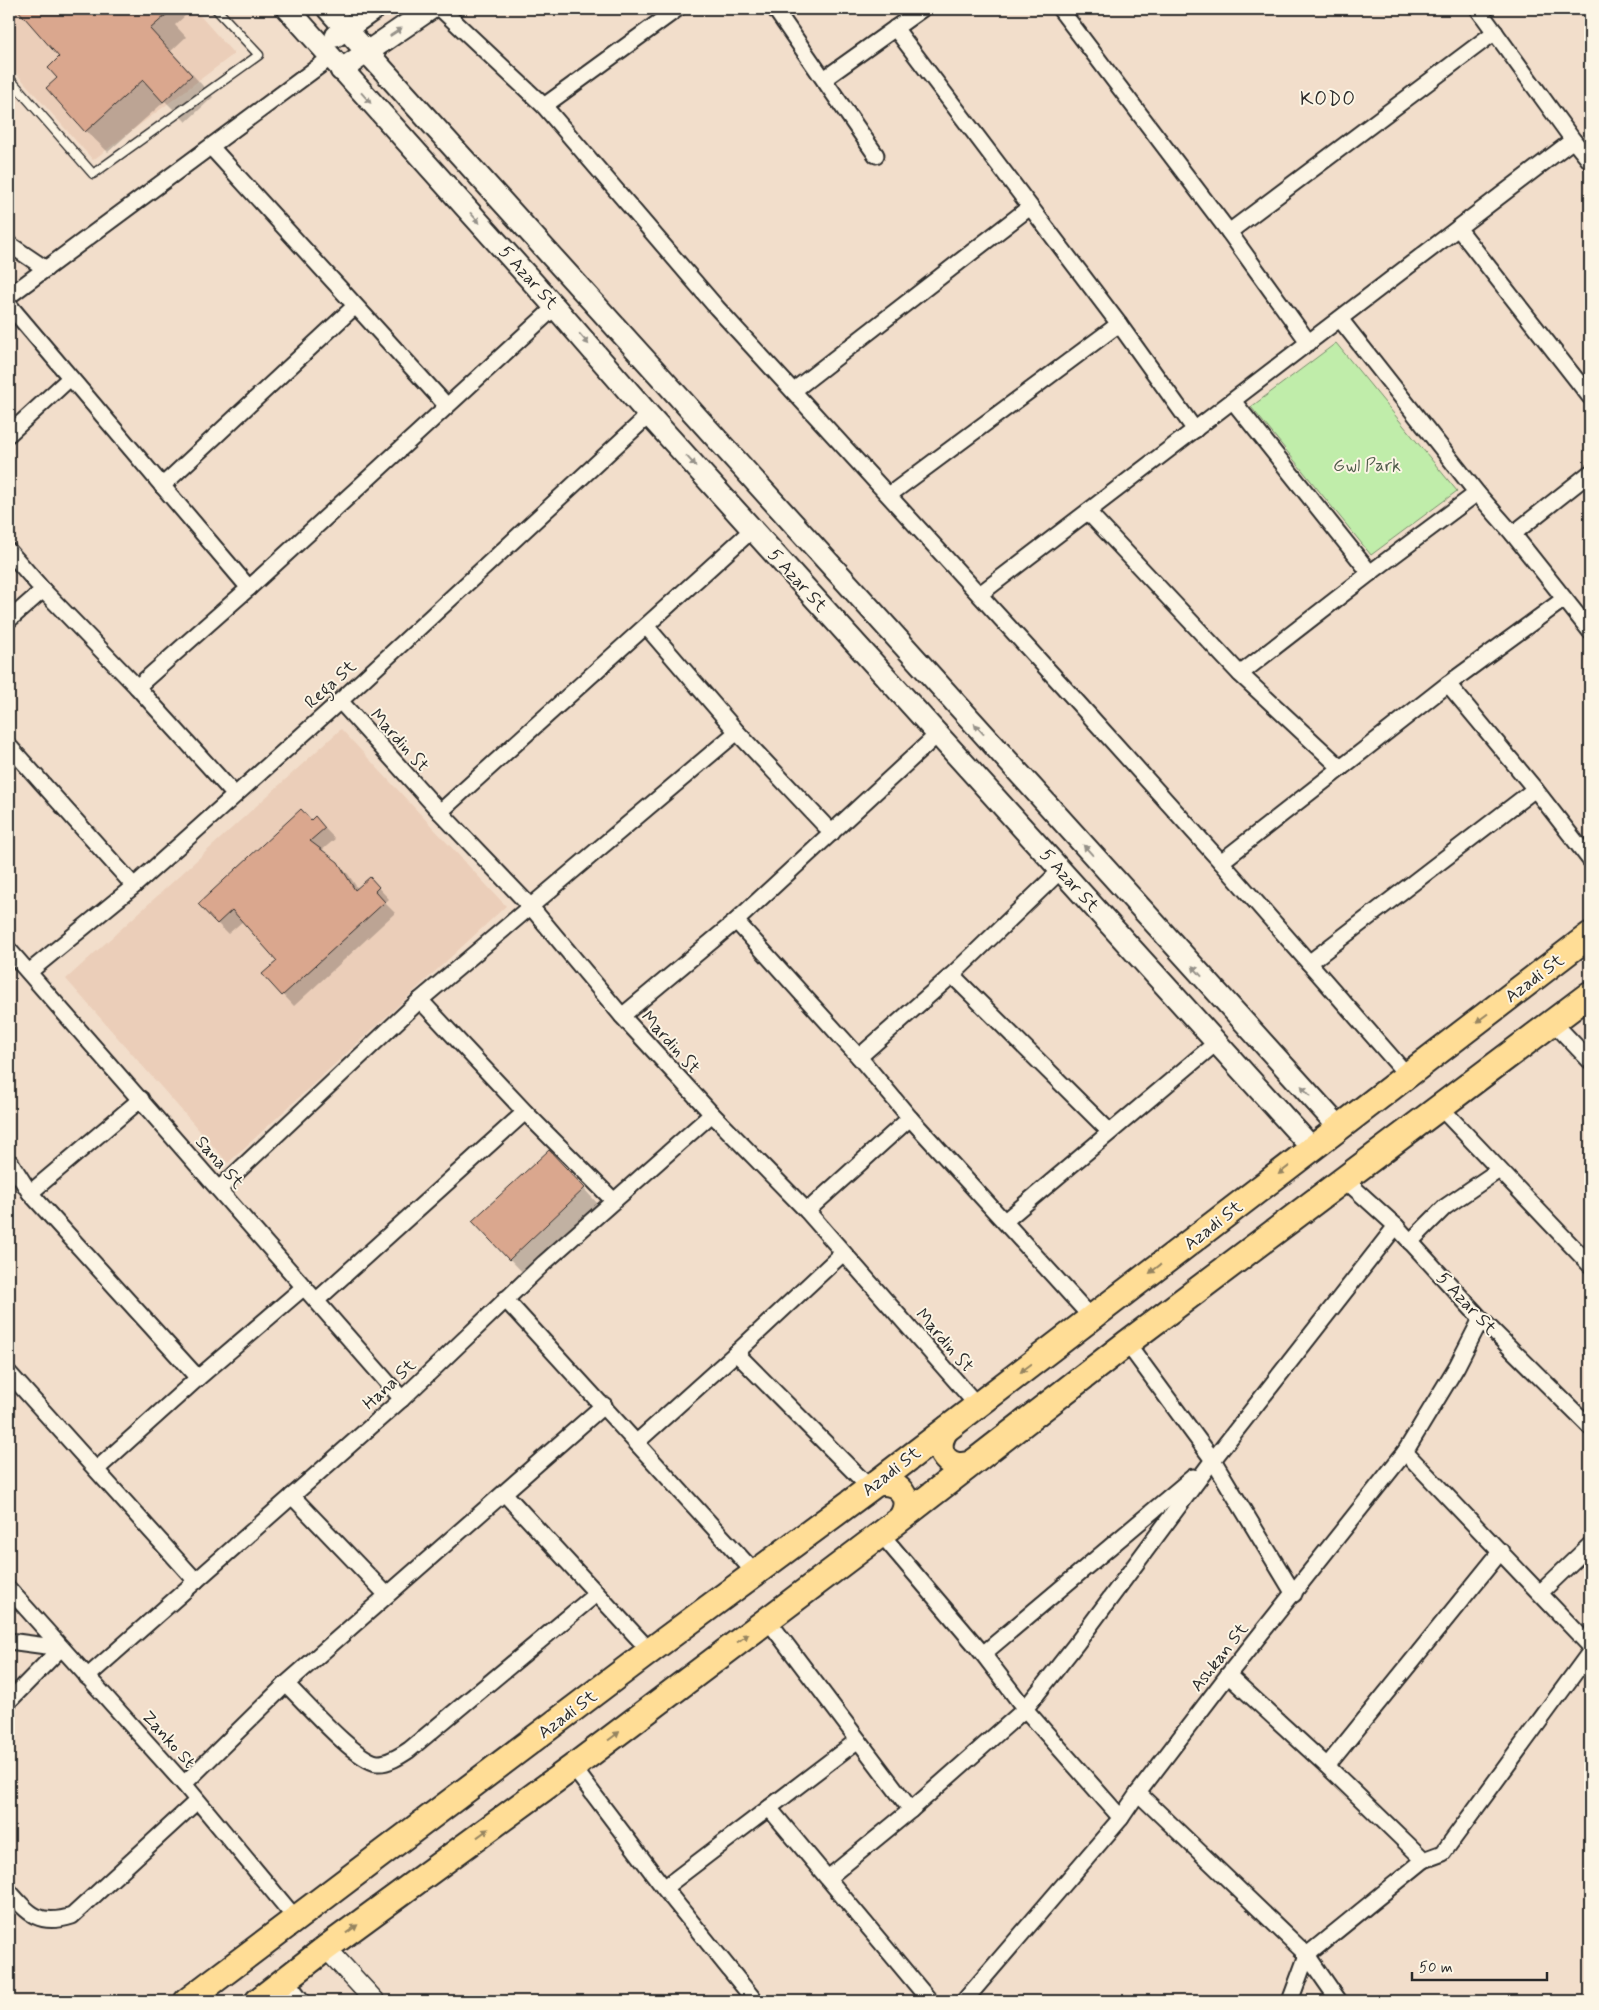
<svg xmlns="http://www.w3.org/2000/svg" width="1599" height="2010" font-family="Mynerve,sans-serif">
  <rect width="100%" height="100%" fill="#f2decb"/>
  <filter id="ink" filterUnits="userSpaceOnUse"><feTurbulence type="fractalNoise" baseFrequency=".02" numOctaves="2"/><feDisplacementMap in="SourceGraphic" scale="10" xChannelSelector="R" yChannelSelector="G"/><feConvolveMatrix kernelMatrix="1 2 1 2 8 2 1 2 1" color-interpolation-filters="sRGB"/></filter>
  <g filter="url(#ink)">
    <g fill="#ebceb9">
      <path d="M9 9H194L234 54 93 160 9 65Z"/>
      <path d="M341 729 506 906 228 1163 66 979Z"/>
    </g>
    <path fill="#c0edaa" stroke="#768c6a" d="M1336 343 1457 491 1371 555 1251 407Z"/>
    <g fill="#0003">
      <path d="M18 9H182L187 14 175 25 186 37 171 51 213 97 186 122 165 101 108 152 86 131 59 78 61 57Z"/>
      <path d="M315 818 335 839 321 851 348 874 358 889 370 879 389 899 385 903 395 913 294 1006 264 974 279 961 243 921 228 934 217 923Z"/>
      <path d="M563 1166 598 1204 524 1274 474 1221Z"/>
    </g>
    <g fill="#daa78e" stroke="#2b2b2b">
      <path d="M17 9H173L150 29 192 75 163 102 143 80 85 132 46 88 57 78 48 68 59 57Z"/>
      <path d="M301 809 311 820 315 816 325 828 310 841 338 862 355 890 370 877 379 887 375 891 385 902 282 996 262 974 277 961 232 910 217 924 198 904Z"/>
      <path d="M549 1150 585 1188 509 1260 472 1221Z"/>
    </g>
    <g fill="none" stroke-linecap="round" stroke-linejoin="round">
      <g stroke="#2b2b2b" stroke-width="11">
        <path id="service" d="M9 78 93 174 259 55 216 9"/>
      </g>
      <g stroke="#2b2b2b" stroke-width="19">
        <g id="minor">
          <path d="M441 9 544 106 717 308 1070 694 1221 862 1407 1075"/>
          <path d="M775 9 876 155"/>
          <path d="M1060 9 1229 232 1309 343"/>
          <path d="M1478 9 1573 140 1590 161"/>
          <path d="M895 28 1119 324 1195 430"/>
          <path d="M824 79 922 9"/>
          <path d="M544 106 677 9"/>
          <path d="M211 147 446 405"/>
          <path d="M1458 228 1590 397"/>
          <path d="M1229 232 1495 32"/>
          <path d="M9 244 46 269"/>
          <path d="M9 296 330 58"/>
          <path d="M9 305 249 588"/>
          <path d="M1340 319 1477 493 1513 534 1590 631"/>
          <path d="M793 391 1030 207"/>
          <path d="M1233 401 1370 573"/>
          <path d="M9 434 70 378"/>
          <path d="M162 486 354 307"/>
          <path d="M889 495 1119 324"/>
          <path d="M1088 512 1240 674 1341 768"/>
          <path d="M1513 534 1590 473"/>
          <path d="M9 551 43 590 137 687 234 794"/>
          <path d="M980 594 1573 140"/>
          <path d="M9 620 43 590"/>
          <path d="M646 626 737 732 832 833"/>
          <path d="M1240 674 1370 573 1477 493"/>
          <path d="M1448 684 1535 789 1590 860"/>
          <path d="M137 687 249 588 555 307"/>
          <path d="M340 701 440 812 531 907 622 1016 712 1114 807 1211 977 1405"/>
          <path d="M9 746 134 886"/>
          <path d="M440 812 753 529"/>
          <path d="M1221 862 1448 684 1564 599"/>
          <path d="M736 921 859 1057 910 1118 1092 1318"/>
          <path d="M9 950 402 1399"/>
          <path d="M1309 963 1535 789"/>
          <path d="M29 972 134 886 340 701 649 415"/>
          <path d="M952 975 1110 1132"/>
          <path d="M420 1000 525 1112 613 1200"/>
          <path d="M622 1016 736 921 938 734"/>
          <path d="M1553 1022 1590 1061"/>
          <path d="M859 1057 952 975 1061 870"/>
          <path d="M1439 1106 1590 1265"/>
          <path d="M9 1164 11 1163 30 1193 198 1378"/>
          <path d="M1344 1179 1396 1226 1481 1319 1590 1427"/>
          <path d="M219 1189 420 1000 737 732"/>
          <path d="M30 1193 141 1099"/>
          <path d="M807 1211 910 1118"/>
          <path d="M1005 1221 1217 1042"/>
          <path d="M1410 1242 1445 1207 1499 1170"/>
          <path d="M505 1299 756 1574"/>
          <path d="M317 1300 525 1112"/>
          <path d="M1127 1343 1213 1460 1294 1594"/>
          <path d="M736 1353 870 1488"/>
          <path d="M9 1373 196 1581"/>
          <path d="M637 1442 736 1353 843 1253"/>
          <path d="M1405 1452 1590 1646"/>
          <path d="M97 1469 198 1378 304 1287"/>
          <path d="M504 1493 650 1651"/>
          <path d="M292 1496 387 1595"/>
          <path d="M881 1534 983 1654 1025 1709 1121 1818"/>
          <path d="M9 1589 184 1784 296 1919"/>
          <path d="M1541 1592 1590 1545"/>
          <path d="M767 1619 911 1810"/>
          <path d="M9 1641 61 1648"/>
          <path d="M983 1654 1193 1477"/>
          <path d="M1228 1675 1327 1766 1424 1860 1443 1853 1590 1652"/>
          <path d="M87 1677 402 1399 544 1263 712 1114"/>
          <path d="M286 1684C304 1701 355 1760 377 1763 388 1764 400 1756 409 1750L596 1594"/>
          <path d="M9 1701 61 1648"/>
          <path d="M1327 1766 1501 1551"/>
          <path d="M573 1767 664 1888 755 2001"/>
          <path d="M184 1784 286 1684 604 1405"/>
          <path d="M1138 1793 1307 1955 1339 2001"/>
          <path d="M769 1808 930 2001"/>
          <path d="M828 1878 911 1810 1025 1709 1077 1643 1213 1460 1396 1226"/>
          <path d="M664 1888 858 1740"/>
          <path d="M9 1891C29 1915 40 1926 72 1916L197 1801"/>
          <path d="M286 1980 302 2001"/>
          <path d="M964 2001 1121 1818 1138 1793 1228 1675 1405 1452 1457 1366 1481 1319"/>
          <path d="M1290 2001 1307 1955 1424 1860"/>
        </g>
      </g>
      <g stroke="#2b2b2b" stroke-width="22">
        <path id="tertiary" d="M326 1948 375 2001"/>
      </g>
      <g stroke="#2b2b2b" stroke-width="25">
        <g id="secondary">
          <path d="M288 9 555 307 649 415 1312 1148"/>
          <path d="M328 9 1339 1127"/>
          <path d="M336 36 374 9"/>
          <path d="M341 70 430 9"/>
        </g>
      </g>
      <g stroke="#2b2b2b" stroke-width="28">
        <g id="primary">
          <path d="M948 1428C929 1450 950 1475 975 1461"/>
          <path d="M875 1484C899 1479 914 1498 900 1519"/>
        </g>
      </g>
      <g stroke="#2b2b2b" stroke-width="29">
        <g id="trunk">
          <path d="M187 2001 650 1651 870 1488 1590 935"/>
          <path d="M258 2001 326 1948 573 1767 881 1534 1127 1343 1590 994"/>
        </g>
      </g>
      <use href="#service" stroke="#fcf5e5" stroke-width="8"/>
      <use href="#minor" stroke="#fcf5e5" stroke-width="15"/>
      <use href="#tertiary" stroke="#fcf5e5" stroke-width="19"/>
      <use href="#secondary" stroke="#fcf5e5" stroke-width="21"/>
      <use href="#primary" stroke="#ffdd96" stroke-width="24"/>
      <use href="#trunk" stroke="#ffdd96" stroke-width="25"/>
    </g>
    <defs><path id="oneway-solid" d="M-6-.8H1V-3.2L6.5 0L1 3.2V.8H-6Z" transform="scale(1.25)"/></defs>
    <g fill="#949088">
      <use href="#oneway-solid" transform="translate(396 32) rotate(-34)"/>
      <use href="#oneway-solid" transform="translate(366 98) rotate(48)"/>
      <use href="#oneway-solid" transform="translate(475 218) rotate(48)"/>
      <use href="#oneway-solid" transform="translate(584 339) rotate(49)"/>
      <use href="#oneway-solid" transform="translate(691 461) rotate(48)"/>
      <use href="#oneway-solid" transform="translate(979 729) rotate(-132)"/>
      <use href="#oneway-solid" transform="translate(1088 850) rotate(-132)"/>
      <use href="#oneway-solid" transform="translate(1197 971) rotate(-132)"/>
      <use href="#oneway-solid" transform="translate(1306 1091) rotate(-132)"/>
    </g>
    <g fill="#958460">
      <use href="#oneway-solid" transform="translate(1482 1018) rotate(143)"/>
      <use href="#oneway-solid" transform="translate(1284 1170) rotate(142)"/>
      <use href="#oneway-solid" transform="translate(1155 1269) rotate(142)"/>
      <use href="#oneway-solid" transform="translate(1026 1368) rotate(143)"/>
      <use href="#oneway-solid" transform="translate(743 1638) rotate(-37)"/>
      <use href="#oneway-solid" transform="translate(614 1736) rotate(-37)"/>
      <use href="#oneway-solid" transform="translate(483 1833) rotate(-36)"/>
      <use href="#oneway-solid" transform="translate(352 1929) rotate(-36)"/>
    </g>
  </g>
  <g text-anchor="middle" stroke-width="4" stroke-linejoin="round" paint-order="stroke">
    <g font-size="18" fill="#2b2b2b" stroke="#fcf5e5">
      <text transform="translate(529 277) rotate(48)" y="6">5 Azar St</text>
      <text transform="translate(798 580) rotate(48)" y="6">5 Azar St</text>
      <text transform="translate(330 684) rotate(-42)" y="6">Rega St</text>
      <text transform="translate(400 740) rotate(48)" y="6">Mardin St</text>
      <text transform="translate(1070 880) rotate(48)" y="6">5 Azar St</text>
      <text transform="translate(1534 978) rotate(-37)" y="6">Azadi St</text>
      <text transform="translate(671 1042) rotate(48)" y="6">Mardin St</text>
      <text transform="translate(220 1162) rotate(49)" y="6">Sana St</text>
      <text transform="translate(1213 1225) rotate(-38)" y="6">Azadi St</text>
      <text transform="translate(1467 1303) rotate(47)" y="6">5 Azar St</text>
      <text transform="translate(945 1340) rotate(49)" y="6">Mardin St</text>
      <text transform="translate(389 1384) rotate(-43)" y="6">Hana St</text>
      <text transform="translate(891 1471) rotate(-38)" y="6">Azadi St</text>
      <text transform="translate(1219 1657) rotate(-52)" y="6">Ashkan St</text>
      <text transform="translate(567 1714) rotate(-37)" y="6">Azadi St</text>
      <text transform="translate(169 1739) rotate(48)" y="6">Zanko St</text>
    </g>
    <g font-size="18" fill="#505c4b" stroke="#fcf5e5">
      <text x="1367" y="471">Gwl Park</text>
    </g>
    <g font-size="19" letter-spacing="1" fill="#2b2b2b" stroke="#fcf5e5">
      <text x="1328" y="105">KODO</text>
    </g>
  </g>
  <rect width="1599" height="2010" fill="none" stroke="#fcf5e5" stroke-width="30"/>
  <rect x="15" y="15" width="1569" height="1980" fill="none" stroke="#2b2b2b" stroke-width="2" filter="url(#ink)"/>
  <path d="M1412 1972v8h135v-8" fill="none" stroke="#2b2b2b" stroke-width="2.5"/>
  <text x="1419" y="1972" font-size="15" fill="#2b2b2b" stroke="#fcf5e5" stroke-width="4" paint-order="stroke">50 m</text>
</svg>
